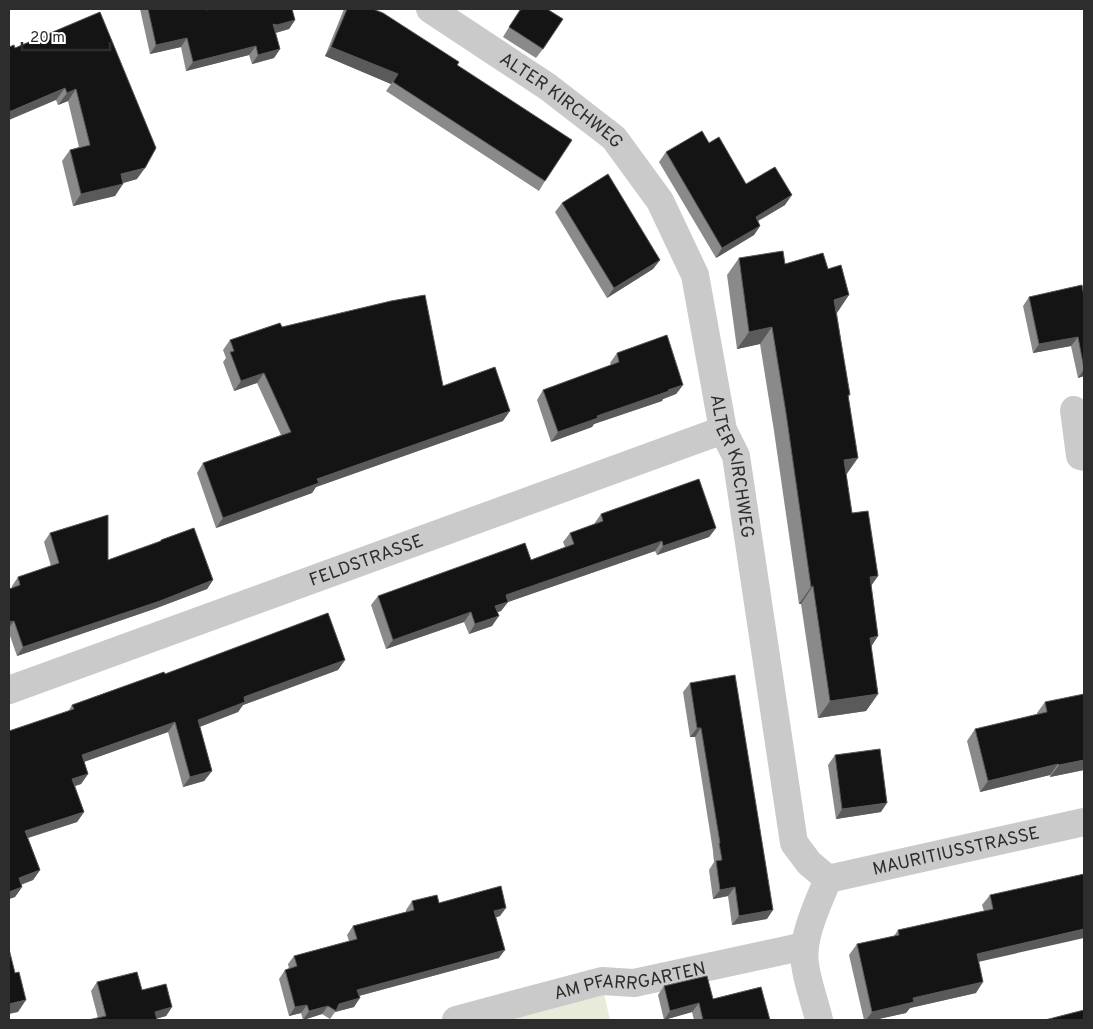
<svg xmlns="http://www.w3.org/2000/svg" width="1093" height="1029" font-family="Overpass,sans-serif">
  <rect width="100%" height="100%" fill="#fff"/>
  <path fill="#e8ebd9" d="M603 989 610 1020H491Z"/>
  <g fill="none" stroke-linecap="round" stroke-linejoin="round">
    <g stroke="#cacaca" stroke-width="28">
      <path id="s1" d="M430 9 548 87 614 138 660 201 695 275 723 430 736 456 794 843 809 863 828 879"/>
      <path d="M1074 410 1080 456 1084 457"/>
      <path id="s2" d="M9 690 723 430"/>
      <path id="s3" d="M828 879 1084 822"/>
      <path id="s4" d="M456 1020 602 981 634 983 805 946"/>
      <path d="M819 1020C815 1002 807 982 805 964 801 938 818 903 828 879"/>
    </g>
  </g>
  <g fill="#8a8a8a">
    <path d="M140 9H206L207 10 295 20 289 29 276 33 280 49 274 58 252 64 249 55 186 71 181 47 150 54Z"/>
    <path d="M344 9H373L457 65 545 181 539 191 386 91 391 84 325 56Z"/>
    <path d="M520 9H547L543 49 536 58 503 37Z"/>
    <path d="M100 12 137 179 123 183 115 196 73 206 62 161 70 150 79 147 68 101 58 105 56 100 15 48Z"/>
    <path d="M709 143 746 184 785 205 758 221 760 226 754 235 716 258 659 162 666 152Z"/>
    <path d="M562 203 660 260 653 269 607 298 555 212Z"/>
    <path d="M739 258 785 264 837 313 849 396 846 475 852 513 878 576 871 586 878 636 871 647 878 694 866 711 818 718 801 604H799L774 431 760 344 737 349 727 275Z"/>
    <path d="M1082 285 1084 376 1078 378 1071 346 1033 353 1023 306 1029 297Z"/>
    <path d="M282 327 443 386 503 421 316 487 312 493 216 528 197 473 203 463 281 435 257 383 234 391 223 362 226 358 223 350 230 340Z"/>
    <path d="M617 353 683 385 676 394 663 399 662 401 594 424 592 427 551 442 537 400 543 390 611 365 610 363Z"/>
    <path d="M601 514 716 528 709 537 657 555 655 551 508 602 501 611 497 612 492 626 469 634 464 622 386 649 371 605 378 596 531 560 565 547 563 542 570 533 594 524Z"/>
    <path d="M50 533 108 560 160 542 161 540 213 580 207 589 154 609 17 656 9 633V589L12 588V586L18 577 51 566 44 542Z"/>
    <path d="M328 613 345 660 338 670 243 705 238 712 200 727 212 771 204 781 183 787 168 732 84 762 88 774 81 784 75 786 84 812 77 822 28 838 40 870 33 880 21 885 22 887 15 897 9 899V731L68 712 72 705 164 672 165 674Z"/>
    <path d="M690 683 767 919 732 925 728 896 713 899 709 870 714 862 713 852V851L695 737H690L683 692Z"/>
    <path d="M1045 702 1084 770 1050 777V775L980 792 967 741 975 729 1037 715V713Z"/>
    <path d="M835 755 881 812 836 819 828 765Z"/>
    <path d="M1084 874 979 962 976 993 910 1008 906 1013 874 1020H864L849 955 857 944 894 936 898 930 984 911 982 905 990 895Z"/>
    <path d="M412 901 439 903 500 916 496 917 499 958 359 996 354 1007 335 1012 330 1019 322 1014 303 1020 301 1013 289 1016 279 979 285 970 289 969 288 964 294 956 349 941 347 935 353 926 406 912V910Z"/>
    <path d="M97 982 142 990 172 1007 166 1016 156 1019 98 1018 91 991Z"/>
    <path d="M664 986 713 999 770 1020H694L692 1012 664 1020 658 995Z"/>
  </g>
  <g fill="#5a5a5a">
    <path d="M295 20 289 29 271 34 273 24Z"/>
    <path d="M187 38 181 47 150 54 156 45Z"/>
    <path d="M256 46 249 55 186 71 193 62Z"/>
    <path d="M331 47 398 74 391 84 325 56Z"/>
    <path d="M280 49 274 58 252 64 258 55Z"/>
    <path d="M65 88 56 100 9 120V112Z"/>
    <path d="M76 89 68 101 58 105 67 93Z"/>
    <path d="M145 168 137 179 113 186 121 174Z"/>
    <path d="M123 184 115 196 73 206 81 194Z"/>
    <path d="M792 195 785 205 749 226 756 217Z"/>
    <path d="M760 226 754 235 716 258 722 248Z"/>
    <path d="M660 260 653 269 607 298 614 288Z"/>
    <path d="M849 295 837 313 822 317 834 300Z"/>
    <path d="M772 327 760 344 737 349 749 332Z"/>
    <path d="M1078 337 1071 346 1033 353 1039 344Z"/>
    <path d="M1084 369V376L1078 378Z"/>
    <path d="M264 373 257 383 234 391 241 381Z"/>
    <path d="M683 385 676 394 663 399 662 401 594 424 592 427 551 442 558 432 597 416Z"/>
    <path d="M510 411 503 421 316 487 312 493 216 528 223 518 317 479Z"/>
    <path d="M858 458 846 475 844 460Z"/>
    <path d="M716 528 709 537 657 555 663 546Z"/>
    <path d="M662 541 655 551 508 602 501 611 489 615 495 606 506 595Z"/>
    <path d="M878 576 865 594 870 577Z"/>
    <path d="M213 580 207 589 154 609 17 656 23 647Z"/>
    <path d="M813 586 801 604H799L811 587Z"/>
    <path d="M471 612 464 622 386 649 393 640Z"/>
    <path d="M499 616 492 626 469 634 475 624Z"/>
    <path d="M14 621 9 628V622Z"/>
    <path d="M878 636 866 654 870 638Z"/>
    <path d="M345 660 338 670 243 705 238 712 191 730 198 720 244 697Z"/>
    <path d="M878 694 866 711 818 718 830 701Z"/>
    <path d="M175 722 168 732 75 765 82 755Z"/>
    <path d="M697 728H701L695 737H690Z"/>
    <path d="M1084 760V770L1050 777 1059 765Z"/>
    <path d="M1058 764 1050 775 980 792 988 781Z"/>
    <path d="M212 771 204 781 183 787 190 777Z"/>
    <path d="M88 774 81 784 65 789 72 779Z"/>
    <path d="M887 803 881 812 836 819 842 809Z"/>
    <path d="M84 812 77 822 18 841 25 831Z"/>
    <path d="M40 870 33 880 12 888 19 878Z"/>
    <path d="M22 887 15 897 9 899V892Z"/>
    <path d="M735 887 728 896 713 899 720 890Z"/>
    <path d="M506 908 500 916 488 920 494 911Z"/>
    <path d="M773 910 767 919 732 925 739 916Z"/>
    <path d="M1084 929V938L969 964 977 954Z"/>
    <path d="M505 950 499 958 351 998 357 990Z"/>
    <path d="M983 982 976 993 910 1008 906 1013 874 1020H866L872 1012 913 998Z"/>
    <path d="M360 998 354 1007 335 1012 339 1004Z"/>
    <path d="M26 1000 18 1012 9 1014V1004Z"/>
    <path d="M699 1003 692 1012 664 1020 670 1011Z"/>
    <path d="M307 1005 301 1013 289 1016 295 1007Z"/>
    <path d="M328 1006 322 1014 303 1020 309 1011Z"/>
    <path d="M172 1007 166 1016 151 1020 155 1012Z"/>
  </g>
  <g fill="#141414" stroke="#5a5a5a">
    <path d="M148 9H206L207 10 212 9H292L295 20 277 25 273 24 280 49 258 55 256 46 193 62 187 38 156 45Z"/>
    <path d="M347 9H373L383 13 459 62 457 65 572 140 545 181 393 82 398 74 331 47Z"/>
    <path d="M521 9H547L563 19 543 49 509 27Z"/>
    <path d="M100 12 156 148 145 168 121 174 123 184 81 194 70 150 90 145 76 89 67 93 65 88 9 112V47L14 45 15 48Z"/>
    <path d="M702 131 709 143 719 137 746 184 775 167 792 195 756 217 760 226 722 248 666 152Z"/>
    <path d="M608 174 660 260 614 288 562 203Z"/>
    <path d="M783 251 785 264 823 253 828 269 841 265 849 295 834 300 850 395H848L858 458 844 460 852 513 868 511 878 576 870 577 878 636 870 638 878 694 830 701 813 586 811 587 786 413 772 327 749 332 739 258Z"/>
    <path d="M1082 285 1084 297V369L1078 337 1039 344 1029 297Z"/>
    <path d="M425 295 443 386 495 367 510 411 317 479 319 483 223 518 203 463 291 432 264 373 241 381 230 352 234 351 230 340 280 323 282 327 391 301Z"/>
    <path d="M667 335 683 385 668 390 669 391 597 416 598 418 558 432 543 390 619 362 617 353Z"/>
    <path d="M699 479 716 528 663 546 662 541 506 595 508 602 495 606 499 616 475 624 471 612 393 640 378 596 525 543 531 560 574 544 570 533 603 521 601 514Z"/>
    <path d="M108 515V560L161 541V540L194 528 213 580 160 601 23 647 14 621 9 622V589L20 585 18 577 59 563 50 533Z"/>
    <path d="M328 613 345 660 244 697 245 702 198 720 212 771 190 777 175 722 82 755 88 774 72 779 84 812 25 831 40 870 19 878 22 887 9 892V731L74 709 72 705 164 672 165 674Z"/>
    <path d="M735 675 773 910 739 916 735 887 720 890 716 861 722 860 719 843H720L701 728H697L690 683Z"/>
    <path d="M1084 694V760L1059 765 1058 764 988 781 975 729 1047 712 1045 702Z"/>
    <path d="M880 749 887 803 842 809 835 755Z"/>
    <path d="M1084 874V929L977 954 983 982 913 998 914 1002 872 1012 857 944 899 935 898 930 993 909 990 895Z"/>
    <path d="M501 886 506 908 494 911 505 950 357 990 360 998 339 1004 336 1011 328 1006 309 1011 307 1005 295 1007 285 970 297 966 294 956 357 939 353 926 414 910 412 901 437 895 439 903Z"/>
    <path d="M9 949 15 973 19 972 26 1000 9 1004Z"/>
    <path d="M137 972 142 990 166 984 172 1007 155 1012 157 1020H88L106 1016 97 982Z"/>
    <path d="M707 976 713 999 761 987 770 1020H703L699 1003 670 1011 664 986Z"/>
    <path d="M1084 1010V1020H1045Z"/>
  </g>
  <g text-anchor="middle" stroke-width="5" stroke-linejoin="round" paint-order="stroke">
    <g font-size="18" fill="#2d2d2d" stroke="#fff">
      <text dy="6" stroke="none"><textPath href="#s1" startOffset="160">ALTER KIRCHWEG</textPath></text>
      <text dy="6" stroke="none"><textPath href="#s1" startOffset="580">ALTER KIRCHWEG</textPath></text>
      <text dy="6" stroke="none"><textPath href="#s2" startOffset="380">FELDSTRASSE</textPath></text>
      <text dy="6" stroke="none"><textPath href="#s3" startOffset="131">MAURITIUSSTRASSE</textPath></text>
      <text dy="6" stroke="none"><textPath href="#s4" startOffset="179">AM PFARRGARTEN</textPath></text>
    </g>
  </g>
  <rect width="1093" height="1029" fill="none" stroke="#2d2d2d" stroke-width="20"/>
  <path d="M22 42v8h88v-8" fill="none" stroke="#2d2d2d" stroke-width="2.5"/>
  <text x="30" y="42" font-size="15" fill="#2d2d2d" stroke="#ffffff" stroke-width="4" paint-order="stroke">20 m</text>
</svg>
